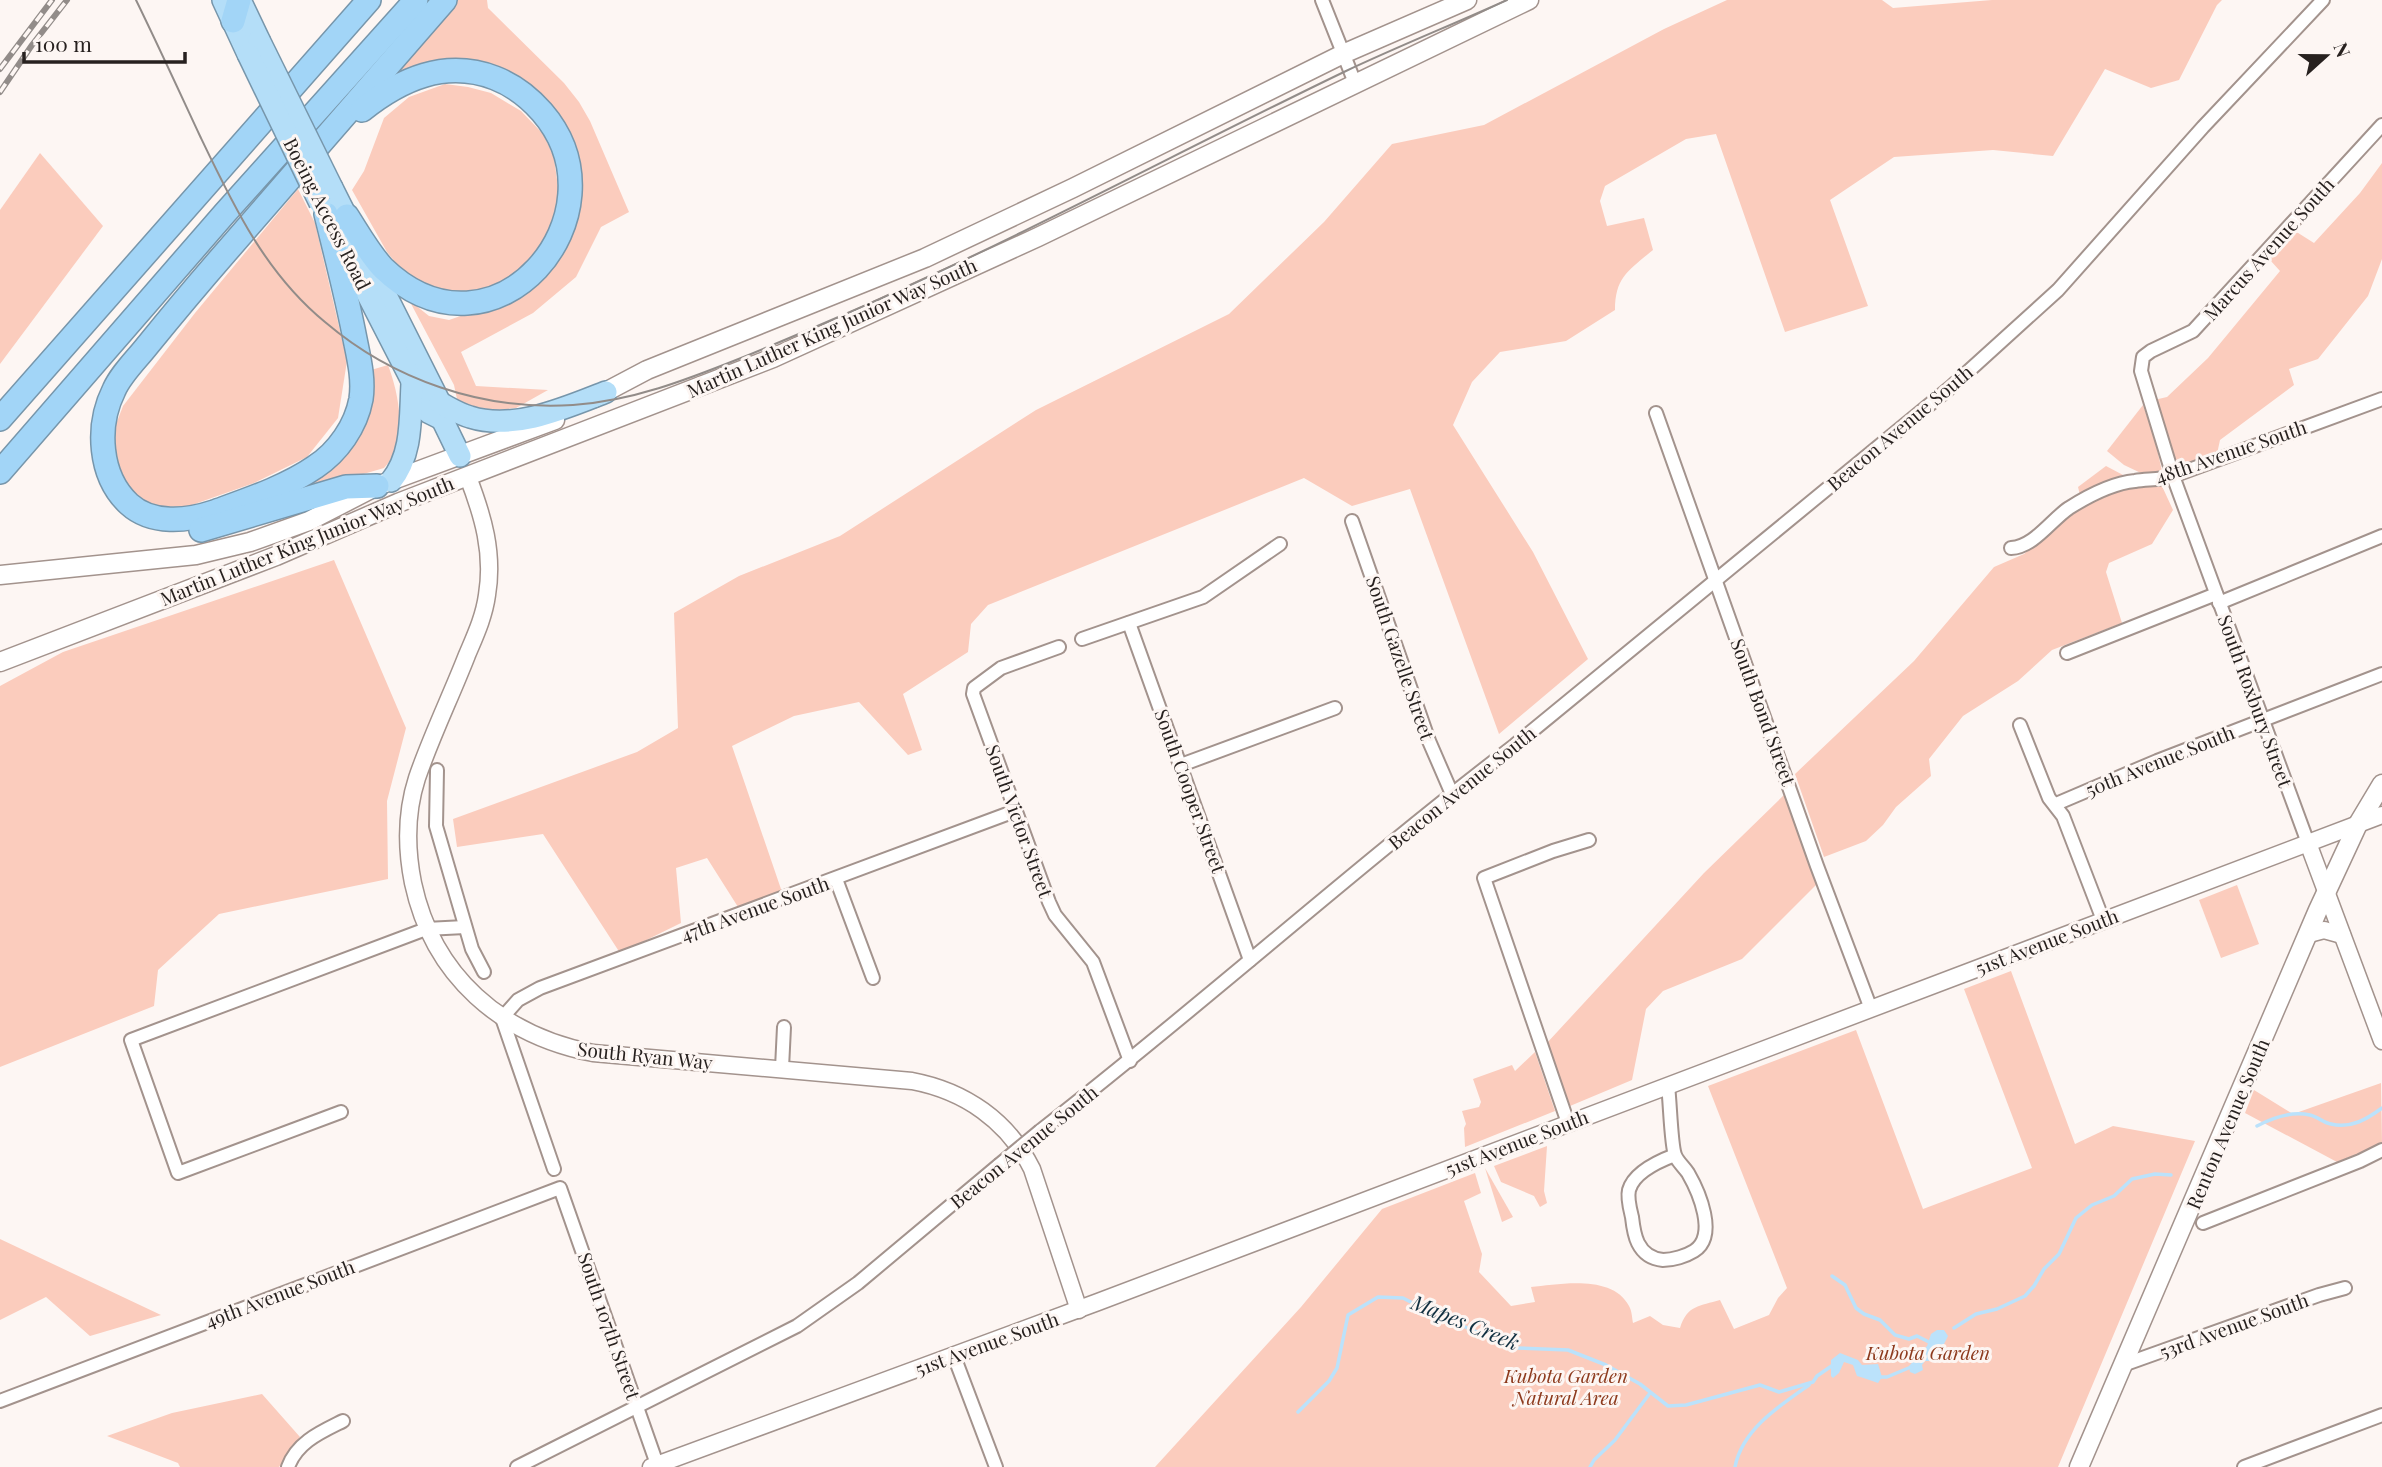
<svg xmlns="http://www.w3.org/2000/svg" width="2382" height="1467" font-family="'Playfair Display',serif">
  <rect width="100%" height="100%" fill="#fdf6f3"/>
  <g fill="#fbccbd">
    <path d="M455 0H487L488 8 564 83 579 102 590 121 629 212 601 227 576 277 533 313 461 352 476 386 548 390 516 408 497 410 464 407 457 399 454 385 409 300 429 316 449 320 504 301 526 288 575 174 520 86 391 77Z"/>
    <path d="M1727 0H1882L1893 8 1992 0H2222L2217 5 2179 80 2151 88 2105 69 2053 156 1993 150 1894 157 1830 200 1868 306 1785 332 1716 134 1686 139 1605 186 1600 201 1607 226 1644 218 1653 250C1629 270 1615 277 1615 310L1566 341 1500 352 1472 382 1453 425 1533 552 1588 659 1499 734 1410 489 1352 506 1304 478 988 605 971 624 968 652 903 694 922 750 908 755 859 702 794 716 732 746 782 892 738 907 707 858 676 868 681 923 620 953 543 834 457 847 453 819 637 752 678 728 674 613 739 576 840 536 1036 410 1229 314 1324 222 1392 144 1484 125 1664 29Z"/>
    <path d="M445 84 468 87 491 93 521 111 544 135 554 158 559 194 554 219 544 246 532 262 490 292 446 295 406 276 387 252 352 190 364 171 384 118 409 97Z"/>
    <path d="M40 153 103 226 0 364V210Z"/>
    <path d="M2382 163V259L2368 296 2318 359 2289 369 2294 385 2220 440 2217 454 2184 467 2174 462 2154 400 2167 397 2208 358 2280 271 2270 260 2295 231 2314 243 2360 193Z"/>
    <path d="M298 189 315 223 347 361 338 418 307 457 254 483 189 506 160 507 141 501 122 479 110 440 123 406 195 313Z"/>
    <path d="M388 365C399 394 409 443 384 468L281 498 314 478 371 370Z"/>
    <path d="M2143 405 2154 436 2162 471 2143 474 2124 465 2107 451Z"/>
    <path d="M2106 466 2125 476 2080 495 2078 487Z"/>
    <path d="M2161 484 2173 510 2152 544 2109 563 2106 572 2122 623 2052 650 2018 681 1963 716 1929 759 1931 776 1896 807 1883 825 1866 841 1824 857 1795 774 1914 661 1994 567 2024 554 2063 520 2108 493 2134 486Z"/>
    <path d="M334 560 406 728 387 801 388 879 219 914 158 970 154 1006 0 1067V686L63 652Z"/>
    <path d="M1785 794 1817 884 1742 959 1663 991 1646 1009 1632 1080 1570 1106 1546 1044 1704 873Z"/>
    <path d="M2237 885 2259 944 2221 958 2199 900Z"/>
    <path d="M2011 971 2075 1144 2113 1126 2195 1141 2058 1467H1155L1301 1307 1382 1209 1475 1173 1481 1193 1464 1201 1482 1254 1479 1272 1511 1306 1535 1302 1531 1287C1559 1284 1613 1274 1629 1306 1632 1311 1632 1318 1633 1323L1650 1316 1663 1325 1680 1328C1687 1305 1700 1306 1720 1300L1734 1329 1769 1315 1778 1298 1787 1288 1708 1086 1856 1030 1923 1209 2032 1168 1964 989Z"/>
    <path d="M1535 1052 1555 1111 1465 1147 1464 1128 1466 1124 1462 1111 1479 1107 1481 1102 1473 1079 1512 1065 1515 1071Z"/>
    <path d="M2381 1083 2382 1144 2337 1162 2245 1113 2254 1090 2293 1114Z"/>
    <path d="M1547 1146 1544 1191 1547 1203 1540 1207 1534 1196 1501 1182 1494 1166Z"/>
    <path d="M1485 1168 1513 1217 1502 1222Z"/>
    <path d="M0 1239 161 1315 90 1336 46 1297 0 1320Z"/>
    <path d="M262 1394 300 1437 279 1467H180L178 1463 107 1436 172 1413Z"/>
  </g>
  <g fill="#bbe2fb">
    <path d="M1937 1330H1944L1948 1336 1944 1344 1935 1348 1941 1357 1935 1361H1925L1922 1365 1923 1370 1915 1374 1910 1372 1909 1366 1927 1346 1931 1334Z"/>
    <path d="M1840 1353 1858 1360 1862 1365 1878 1364 1882 1377 1878 1383C1870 1380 1864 1378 1857 1376L1853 1365 1844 1362 1839 1373 1833 1378 1831 1376V1360Z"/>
  </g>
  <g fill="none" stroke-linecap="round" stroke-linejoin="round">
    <g stroke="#bbe2fb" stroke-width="3.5">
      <path d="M2257 1126C2274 1117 2292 1111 2310 1115 2318 1117 2324 1123 2331 1124 2351 1129 2367 1119 2382 1108"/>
      <path d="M1832 1276 1845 1285 1856 1308 1864 1314 1880 1320 1895 1335 1909 1339 1917 1336 1929 1342"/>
      <path d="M1954 1328 1976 1314 1997 1309 2025 1296 2034 1286 2044 1269 2059 1254 2076 1218 2092 1205 2114 1196 2132 1179 2155 1174 2171 1175"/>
      <path d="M1879 1377H1887L1911 1367"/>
      <path d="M1298 1412 1329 1381 1337 1368 1348 1315 1378 1297 1403 1298 1436 1315 1517 1348 1568 1350 1606 1365 1640 1384 1668 1406 1686 1405 1760 1385 1779 1392 1813 1382 1817 1376 1833 1365"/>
      <path d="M1590 1467 1594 1460 1615 1440 1650 1393"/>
      <path d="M1735 1467C1742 1430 1779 1406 1809 1385"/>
    </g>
    <g stroke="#a3938d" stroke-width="16">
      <g id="minor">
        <path d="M1322 0 1355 83"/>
        <path d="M1656 413 1817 866 1871 1009"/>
        <path d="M1352 521 1429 741 1452 794"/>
        <path d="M2011 548C2034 547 2051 520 2069 508 2088 496 2113 483 2135 481 2148 479 2160 480 2173 476L2382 399"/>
        <path d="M2219 603 2382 536"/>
        <path d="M1129 623 1250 960"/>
        <path d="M1082 639 1203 597 1280 544"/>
        <path d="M1059 647 1001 668 974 688 973 694 1049 902 1055 915 1093 962 1130 1061"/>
        <path d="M2067 653 2216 594"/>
        <path d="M2020 725 2049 798 2063 816 2103 920"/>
        <path d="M1181 765 1335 708"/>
        <path d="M437 770 436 826 472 949 484 972"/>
        <path d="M2056 804 2157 761 2382 674"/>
        <path d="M2308 843 2173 476 2141 371 2143 357 2151 351 2193 331 2382 125"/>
        <path d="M836 879 873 978"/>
        <path d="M782 1068 784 1027"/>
        <path d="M1668 1086C1670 1100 1671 1145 1675 1155 1677 1161 1684 1167 1688 1173 1699 1192 1718 1236 1694 1251 1686 1256 1673 1260 1663 1260 1652 1259 1643 1253 1638 1243 1634 1235 1633 1226 1632 1217 1630 1209 1627 1198 1629 1190 1634 1172 1659 1161 1675 1155"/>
        <path d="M341 1112 178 1173 131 1040 426 929 465 927"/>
        <path d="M1568 1123 1484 878 1553 851 1589 840"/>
        <path d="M1040 1131C1201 1006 1353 869 1515 745L1951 387 2058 290 2203 127 2323 0"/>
        <path d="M554 1169 502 1018 518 1000 540 988 1015 811"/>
        <path d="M2203 1223 2360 1161 2382 1150"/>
        <path d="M954 1356 996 1467"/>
        <path d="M2123 1365 2319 1295 2345 1288"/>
        <path d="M0 1401 560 1188 658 1467"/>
        <path d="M288 1467C297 1442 321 1432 343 1421"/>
        <path d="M517 1467 797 1326 858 1283 999 1165"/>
        <path d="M2244 1467 2382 1415"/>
      </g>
    </g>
    <g stroke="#a3938d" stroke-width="19">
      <g id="tertiary">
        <path d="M468 477C483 516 494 553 487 595 484 617 475 636 467 655 451 696 431 737 417 778 406 812 406 848 413 883 433 976 501 1035 593 1053L912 1081C965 1091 1008 1121 1032 1169L1079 1310"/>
        <path d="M2308 843 2382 1041"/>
        <path d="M2309 934 2324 930 2342 935"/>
        <path d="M651 1467 1098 1302 2382 815"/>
      </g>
    </g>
    <g stroke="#a3938d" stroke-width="21">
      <g id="secondary">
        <path d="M594 398 647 370 925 258 1073 188 1343 54 1467 0"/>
        <path d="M0 575 196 555 250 542 309 521 377 486 555 420"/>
        <path d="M0 662 276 556 398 503 773 358 1038 237 1529 0"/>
        <path d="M2079 1467 2318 910 2358 824 2382 784"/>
      </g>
    </g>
    <g stroke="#7796ab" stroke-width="24">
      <g id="trunk">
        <path d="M223 0 248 54"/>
        <path d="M240 0 259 40"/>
        <path d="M332 188 440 403 442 419 460 456"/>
        <path d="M337 235 428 412 442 419"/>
        <path d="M440 403C450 408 459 414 470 417 514 431 565 408 606 392"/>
        <path d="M391 481C413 454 410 417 412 384"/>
      </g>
    </g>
    <g stroke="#7796ab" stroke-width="26">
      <g id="motorway">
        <path d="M233 21 239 0"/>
        <path d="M326 214C336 255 347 297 355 339 359 359 364 379 361 399 356 426 338 452 315 467 286 487 247 500 214 512 187 521 152 525 129 504 99 476 96 426 114 390 121 374 136 360 147 346 173 314 199 283 226 252 299 168 372 84 445 0"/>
        <path d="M347 216C358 233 369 253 383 268 494 375 630 214 542 112 528 96 513 85 495 78 445 59 401 79 362 110"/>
        <path d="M0 419 369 0"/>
        <path d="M0 472 225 213 416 0"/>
        <path d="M201 530 346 487 377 486"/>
      </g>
    </g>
    <use href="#minor" stroke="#fff" stroke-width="12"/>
    <use href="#tertiary" stroke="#fff" stroke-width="16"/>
    <use href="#secondary" stroke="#fff" stroke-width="18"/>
    <use href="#trunk" stroke="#b4def8" stroke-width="21"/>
    <use href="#motorway" stroke="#a2d5f7" stroke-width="23"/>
    <path stroke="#928c89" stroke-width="2" d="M136 0C158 45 179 91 200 136 233 205 265 273 325 322 393 380 483 411 573 405 632 401 686 380 741 358 788 339 834 319 880 299 1038 228 1190 146 1346 71 1399 46 1454 24 1507 0"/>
    <g stroke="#928c89" stroke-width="6">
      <g id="rail">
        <path d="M0 69 52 0"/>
        <path d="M0 92 32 45 67 0"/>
      </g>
    </g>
    <use href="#rail" stroke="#fdf6f3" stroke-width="3.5" stroke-dasharray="10" stroke-linecap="butt"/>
    <g stroke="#a3938d" stroke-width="16" stroke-linecap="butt">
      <path id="minor-bridge" d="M999 1165 1040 1131"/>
    </g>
    <g stroke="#7796ab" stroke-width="24" stroke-linecap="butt">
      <g id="trunk-bridge">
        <path d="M259 40 332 188"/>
        <path d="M248 54 320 203"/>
      </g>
    </g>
    <use href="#minor-bridge" stroke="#fff" stroke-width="12"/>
    <use href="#trunk-bridge" stroke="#b4def8" stroke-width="21"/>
  </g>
  <g text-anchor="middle" stroke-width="6" stroke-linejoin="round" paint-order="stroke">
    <g font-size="19" fill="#27211f" stroke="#fdf6f3">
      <text transform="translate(327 214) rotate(63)" y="7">Boeing Access Road</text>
      <text transform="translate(2269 249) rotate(-48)" y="7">Marcus Avenue South</text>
      <text transform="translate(832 328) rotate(-24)" y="7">Martin Luther King Junior Way South</text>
      <text transform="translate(1900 428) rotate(-40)" y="7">Beacon Avenue South</text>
      <text transform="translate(2231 452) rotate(-19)" y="7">48th Avenue South</text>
      <text transform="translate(307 541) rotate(-22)" y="7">Martin Luther King Junior Way South</text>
      <text transform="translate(1400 658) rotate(71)" y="7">South Gazelle Street</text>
      <text transform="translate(2255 701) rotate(70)" y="7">South Roxbury Street</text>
      <text transform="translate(1763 712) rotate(70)" y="7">South Bond Street</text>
      <text transform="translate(2160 761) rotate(-22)" y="7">50th Avenue South</text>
      <text transform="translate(1462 788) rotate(-39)" y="7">Beacon Avenue South</text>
      <text transform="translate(1190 791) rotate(70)" y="7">South Cooper Street</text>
      <text transform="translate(1019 821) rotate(70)" y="7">South Victor Street</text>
      <text transform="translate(755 909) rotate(-20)" y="7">47th Avenue South</text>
      <text transform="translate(2047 942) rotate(-21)" y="7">51st Avenue South</text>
      <text transform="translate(645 1056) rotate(6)" y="7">South Ryan Way</text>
      <text transform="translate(2228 1124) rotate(-67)" y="7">Renton Avenue South</text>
      <text transform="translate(1517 1143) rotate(-21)" y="7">51st Avenue South</text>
      <text transform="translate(1024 1147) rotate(-39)" y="7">Beacon Avenue South</text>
      <text transform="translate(280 1294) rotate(-21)" y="7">49th Avenue South</text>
      <text transform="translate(609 1326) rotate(71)" y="7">South 107th Street</text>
      <text transform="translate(2234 1326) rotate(-20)" y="7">53rd Avenue South</text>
      <text transform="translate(987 1344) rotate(-20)" y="7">51st Avenue South</text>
    </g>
    <g font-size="19" font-style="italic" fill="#8d3a1d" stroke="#fdf6f3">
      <text x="1928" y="1360">Kubota Garden</text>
      <text x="1566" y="1383">Kubota Garden<tspan x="1566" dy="22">Natural Area</tspan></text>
    </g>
    <g font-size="21" font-style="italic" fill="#113041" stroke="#fdf6f3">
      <text transform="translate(1465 1323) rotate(22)" y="7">Mapes Creek</text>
    </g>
  </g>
  <g transform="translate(2326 56) rotate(69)" stroke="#fdf6f3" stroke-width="5" paint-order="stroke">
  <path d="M0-5L12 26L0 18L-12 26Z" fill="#27211f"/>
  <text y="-10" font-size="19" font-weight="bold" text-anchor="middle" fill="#27211f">N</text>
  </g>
  <path d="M24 52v10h161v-10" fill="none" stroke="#27211f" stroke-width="3.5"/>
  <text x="35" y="52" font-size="21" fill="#27211f" stroke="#fdf6f3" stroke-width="5" paint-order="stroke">100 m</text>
</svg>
